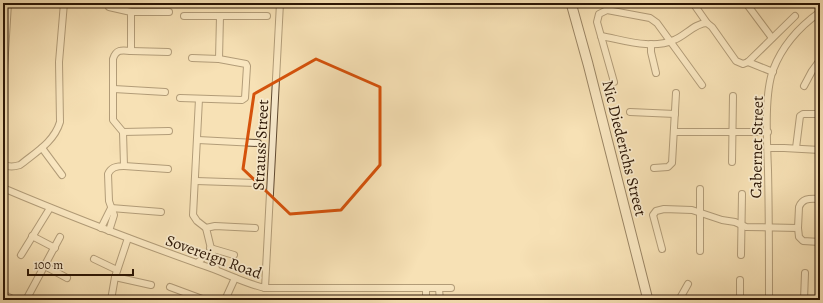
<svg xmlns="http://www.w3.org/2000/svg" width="823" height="303" font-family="Alegreya,serif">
  <rect width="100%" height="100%" fill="#f7e1b5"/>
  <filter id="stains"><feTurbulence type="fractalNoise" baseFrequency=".005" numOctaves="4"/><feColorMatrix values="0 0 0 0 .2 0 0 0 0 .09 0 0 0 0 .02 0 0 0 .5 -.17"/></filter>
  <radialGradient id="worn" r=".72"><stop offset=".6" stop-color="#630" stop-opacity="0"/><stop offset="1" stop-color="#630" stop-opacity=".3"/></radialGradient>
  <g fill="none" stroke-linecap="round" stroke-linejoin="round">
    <g stroke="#5e4830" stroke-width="8">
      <g id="street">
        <path d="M693 3 707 23"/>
        <path d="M746 3 772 38"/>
        <path d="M109 7 131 12V51C122 50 116 49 113 59V120L123 132 124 166C117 166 111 167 108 174L109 201 114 215 109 231"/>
        <path d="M131 12H169"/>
        <path d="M184 16H267"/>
        <path d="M601 36C624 40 652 50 674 40 685 36 695 23 707 23L712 27 736 61 743 64 748 62 795 16"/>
        <path d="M651 44V52L656 73"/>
        <path d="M131 51 168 52"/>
        <path d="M219 59 220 16"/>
        <path d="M748 62 773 72"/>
        <path d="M614 82 597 22 599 14 607 10 650 18 657 23 702 85"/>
        <path d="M3 86 8 3"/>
        <path d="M804 86 812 71 820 60"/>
        <path d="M114 89 165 92"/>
        <path d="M180 98 242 100 245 98 247 66 246 64 219 59 192 58"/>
        <path d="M199 99 193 215 197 221 206 228 216 269"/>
        <path d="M630 112 675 114"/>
        <path d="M123 132 169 131"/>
        <path d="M674 132H768"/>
        <path d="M198 140 258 143"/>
        <path d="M42 148 62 175"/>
        <path d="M768 148H784L820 150"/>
        <path d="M796 148 800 116 803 114H820"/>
        <path d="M732 162 733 96"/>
        <path d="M3 165C10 167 13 167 20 165 36 152 54 142 60 122L59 62 64 3"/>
        <path d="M124 166 168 169"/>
        <path d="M654 168 668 167 672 163 676 93"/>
        <path d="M196 181 258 183"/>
        <path d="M3 188C69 216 135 241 202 265 224 272 243 283 265 288H451"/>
        <path d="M700 189V251"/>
        <path d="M111 208 161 212"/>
        <path d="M101 228 111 208"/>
        <path d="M206 228 215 226 255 228"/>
        <path d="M798 228 799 207C803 197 811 199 820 199"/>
        <path d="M32 236 55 248"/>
        <path d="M210 248 234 255"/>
        <path d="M662 249 653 215 656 211 664 209 692 210 722 220 735 222 746 227 798 228 799 237 803 241 820 242"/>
        <path d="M21 255 50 208"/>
        <path d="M741 255 742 194"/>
        <path d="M94 259 117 270"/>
        <path d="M197 263 211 251"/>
        <path d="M45 266 67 278"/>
        <path d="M115 277 151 285"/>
        <path d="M170 287 205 300"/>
        <path d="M265 288 280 3"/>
        <path d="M439 289 440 300"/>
        <path d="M3 294 14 300"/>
        <path d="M26 300 60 237"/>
        <path d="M111 300 115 277 128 238"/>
        <path d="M225 300 235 278"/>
        <path d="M426 300V289"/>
        <path d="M679 300 688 284"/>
        <path d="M740 300V280"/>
        <path d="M769 300C769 257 769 213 768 170 767 142 764 95 773 70 782 46 799 27 820 12"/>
        <path d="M804 300 805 273"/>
      </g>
    </g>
    <g stroke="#2b1504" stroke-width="11">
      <path id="secondary" d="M571 3 588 64 648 300"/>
    </g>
    <use href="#street" stroke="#faeccf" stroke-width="6"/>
    <use href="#secondary" stroke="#faeccf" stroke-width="9"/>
  </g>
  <path d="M0 0H823V303H0ZM316 59 380 87V165L341 210 290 214 243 169 254 94Z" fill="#f7e1b5" fill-opacity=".55" fill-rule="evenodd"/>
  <path fill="none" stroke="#d5520b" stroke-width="3" stroke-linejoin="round" d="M316 59 380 87V165L341 210 290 214 243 169 254 94Z"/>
  <g text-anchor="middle" stroke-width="3.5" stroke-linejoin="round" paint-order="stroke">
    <g font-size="16" fill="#2b1504" stroke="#faeccf">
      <text transform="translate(260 145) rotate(-87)" y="6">Strauss Street</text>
      <text transform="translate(756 147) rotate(-89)" y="6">Cabernet Street</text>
      <text transform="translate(625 148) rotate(76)" y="6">Nic Diederichs Street</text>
      <text transform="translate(214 256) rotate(20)" y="6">Sovereign Road</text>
    </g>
  </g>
  <rect width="823" height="303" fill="none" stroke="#f7e1b5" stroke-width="16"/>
  <rect x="4" y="4" width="815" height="295" fill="none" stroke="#2b1504" stroke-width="2"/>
  <rect x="8" y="8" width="807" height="287" fill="none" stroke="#2b1504"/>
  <path d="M28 269v6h105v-6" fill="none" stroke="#2b1504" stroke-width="2"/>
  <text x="34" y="269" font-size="12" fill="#2b1504" stroke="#faeccf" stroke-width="3" paint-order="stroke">100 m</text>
  <rect width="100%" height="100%" filter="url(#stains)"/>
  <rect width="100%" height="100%" fill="url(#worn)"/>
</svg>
